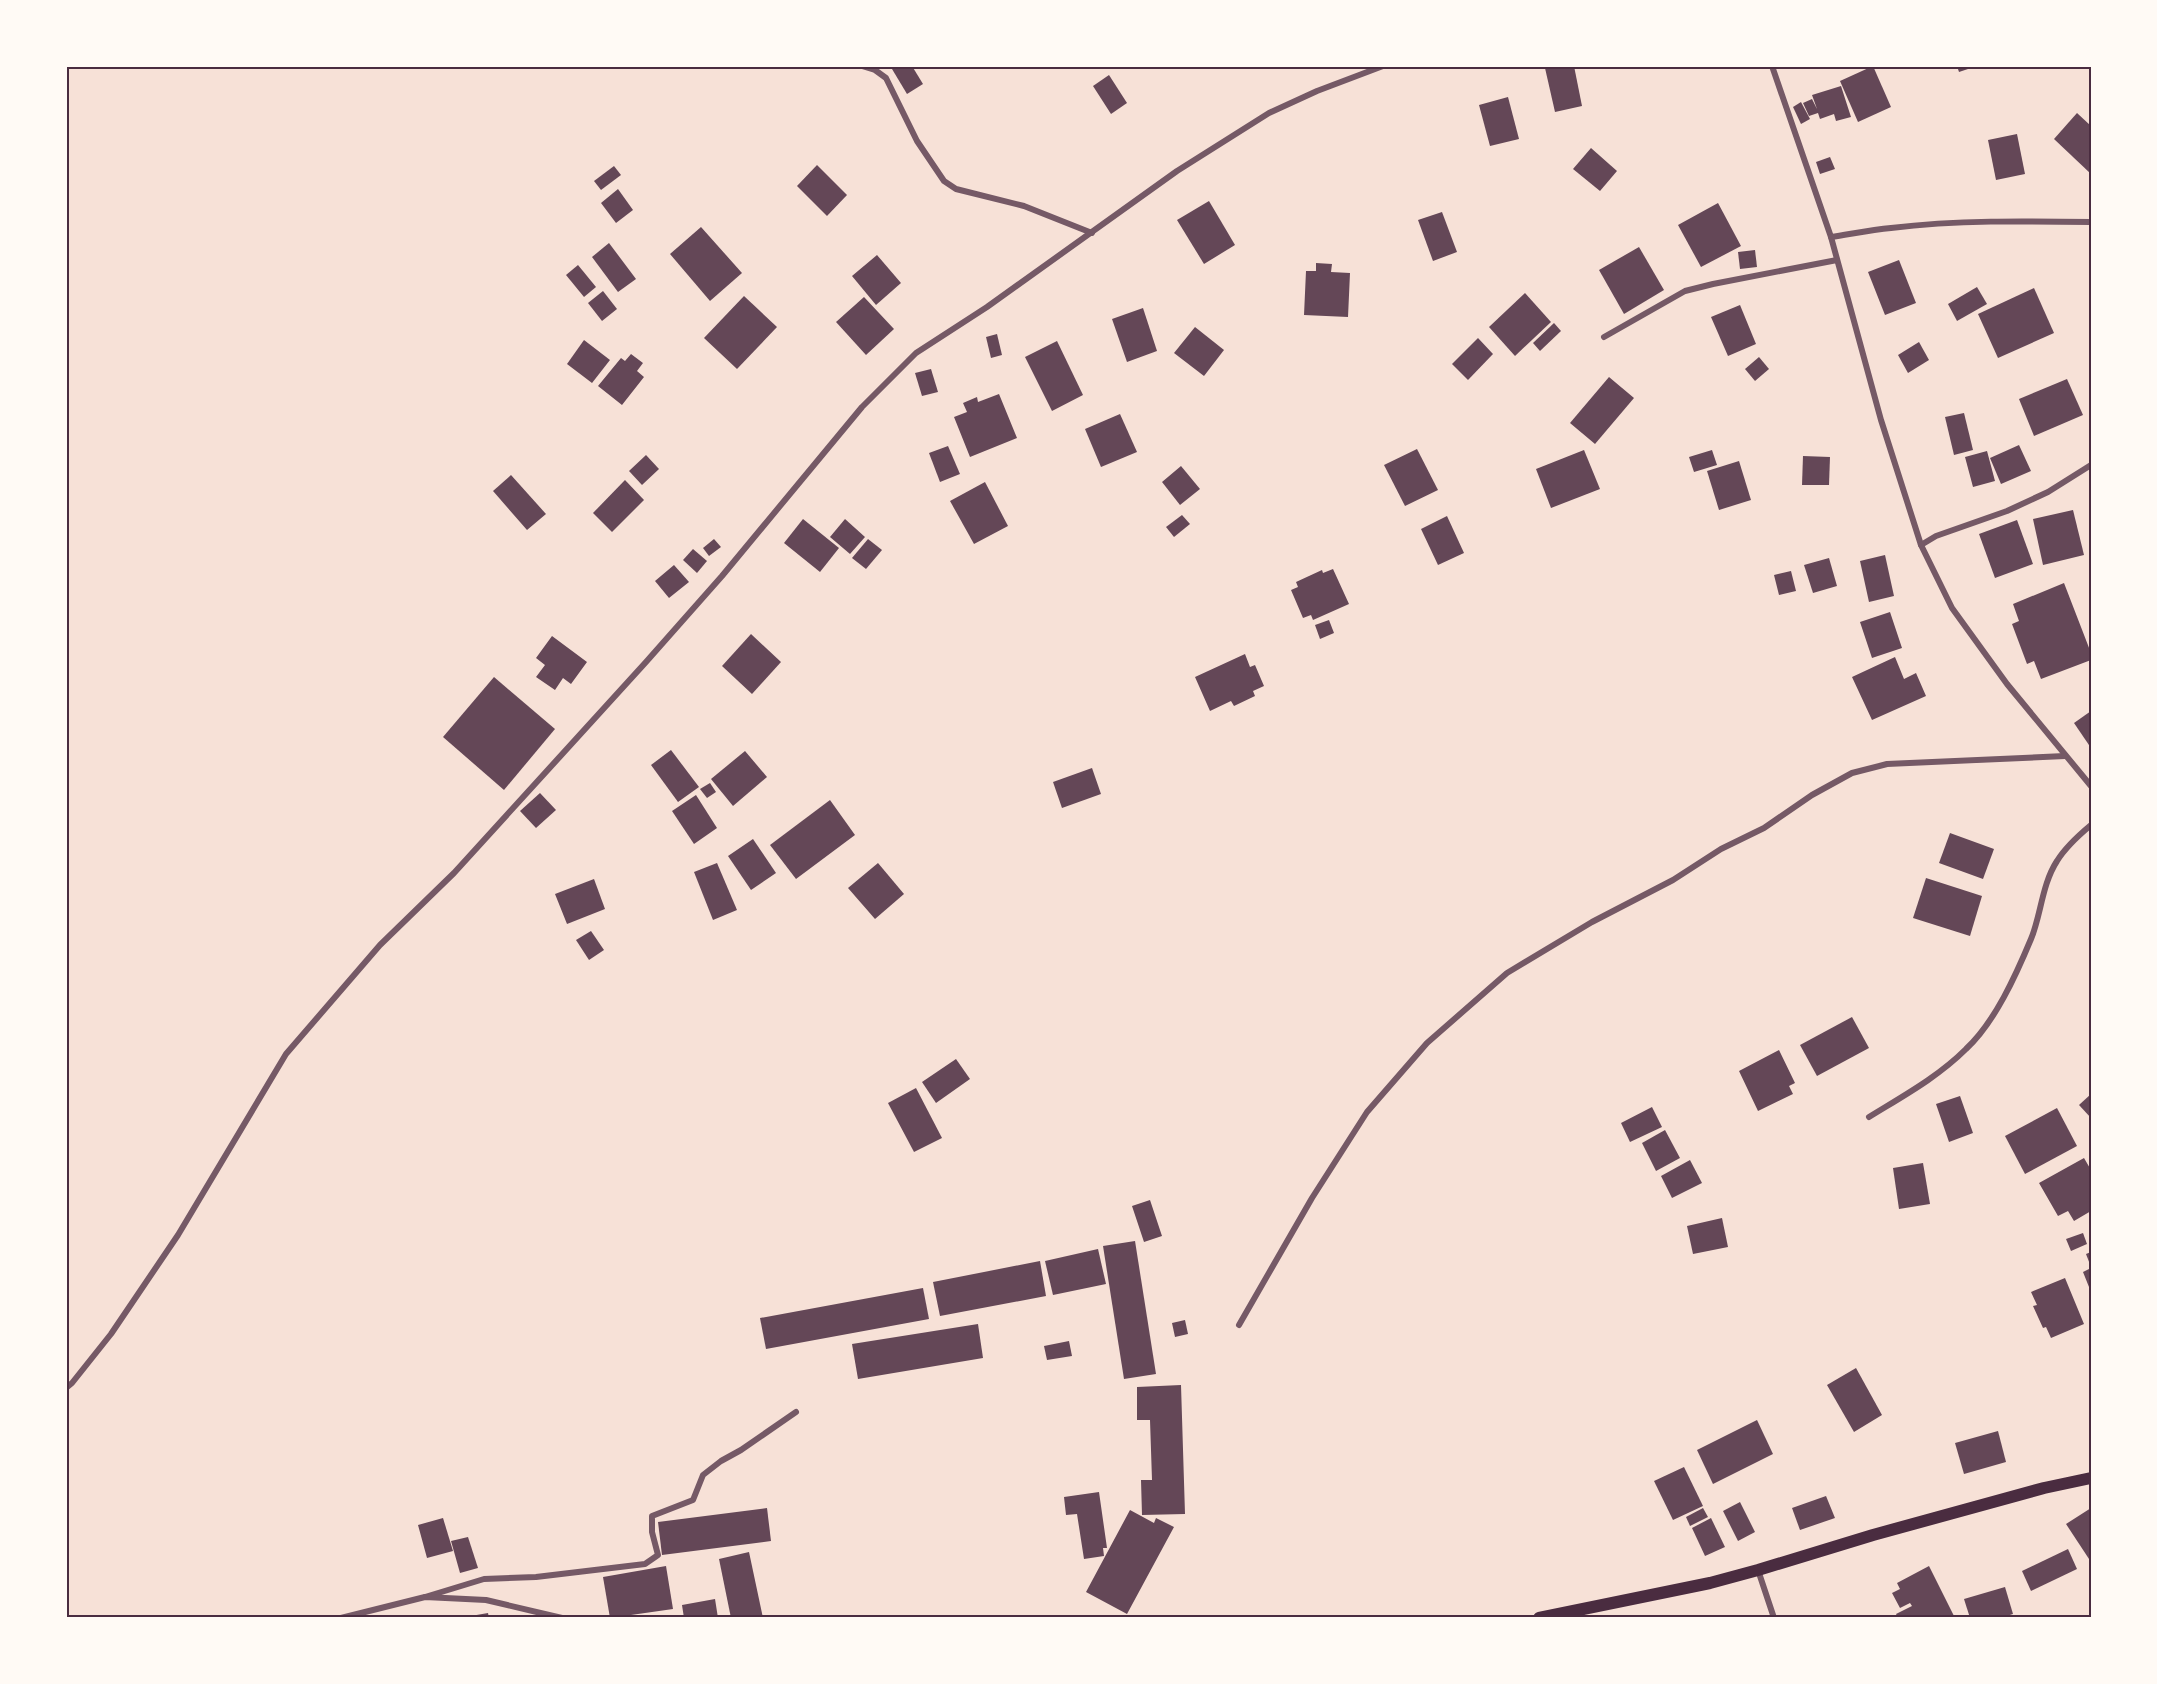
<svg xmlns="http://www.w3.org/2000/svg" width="2157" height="1684" font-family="'Public Sans',sans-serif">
  <rect width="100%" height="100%" fill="#f7e1d7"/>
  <g fill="#644757">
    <path d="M898 66H912L923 84 907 94 892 69Z"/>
    <path d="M1557 66H1574L1582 106 1555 112 1545 68Z"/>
    <path d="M1873 66 1891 107 1858 122 1840 81Z"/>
    <path d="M1957 66H1977L1959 72Z"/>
    <path d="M1109 75 1127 103 1111 114 1093 86Z"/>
    <path d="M1841 86 1851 117 1836 121 1834 114 1820 119 1818 113 1809 116 1803 103 1812 99 1817 109 1812 95Z"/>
    <path d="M1508 97 1519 139 1490 146 1479 105Z"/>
    <path d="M1801 102 1810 119 1801 124 1793 107Z"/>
    <path d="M2077 113 2091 126V174L2054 139Z"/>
    <path d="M2017 134 2025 174 1996 180 1988 140Z"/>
    <path d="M1591 148 1617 171 1600 191 1573 169Z"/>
    <path d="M1830 157 1835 169 1820 174 1816 162Z"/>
    <path d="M817 165 847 195 827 216 797 186Z"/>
    <path d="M614 166 621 175 601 190 594 181Z"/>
    <path d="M618 189 633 210 616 223 601 203Z"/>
    <path d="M1209 201 1235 245 1204 264 1177 220Z"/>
    <path d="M1718 203 1741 246 1701 267 1678 225Z"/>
    <path d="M1442 212 1457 252 1433 261 1418 220Z"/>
    <path d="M701 227 742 273 710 301 670 254Z"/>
    <path d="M609 243 636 279 618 292 592 257Z"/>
    <path d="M1639 247 1664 290 1624 314 1599 270Z"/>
    <path d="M1755 250 1757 267 1740 269 1738 252Z"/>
    <path d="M877 255 901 283 876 305 852 276Z"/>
    <path d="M1899 260 1916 303 1885 315 1868 272Z"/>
    <path d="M1316 263 1332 264 1331 272 1350 273 1348 317 1304 315 1306 271H1316Z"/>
    <path d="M578 265 596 287 584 297 566 275Z"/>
    <path d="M1977 287 1987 304 1957 321 1948 304Z"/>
    <path d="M2034 288 2054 333 1998 358 1978 314Z"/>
    <path d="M603 291 617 309 602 321 588 303Z"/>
    <path d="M1525 293 1551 322 1515 356 1489 327Z"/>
    <path d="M744 296 777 327 737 369 704 338Z"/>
    <path d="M864 297 894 329 866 355 836 322Z"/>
    <path d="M1740 305 1756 344 1728 356 1711 317Z"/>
    <path d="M1143 308 1157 351 1127 362 1112 319Z"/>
    <path d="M1554 323 1561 331 1540 351 1533 343Z"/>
    <path d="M1195 327 1224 350 1204 376 1174 353Z"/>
    <path d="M997 334 1002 355 991 358 986 337Z"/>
    <path d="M1478 338 1493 354 1468 380 1452 364Z"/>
    <path d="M584 340 610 360 592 383 567 364Z"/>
    <path d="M1057 341 1083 395 1052 411 1025 357Z"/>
    <path d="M1919 342 1929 360 1908 373 1898 355Z"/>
    <path d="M631 354 643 363 637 371 644 377 622 405 598 386 621 358 625 361Z"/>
    <path d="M1759 357 1769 369 1755 381 1745 369Z"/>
    <path d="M931 369 938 392 922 396 915 373Z"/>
    <path d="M1609 377 1634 398 1595 444 1570 423Z"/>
    <path d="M2067 379 2083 415 2034 436 2019 399Z"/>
    <path d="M999 394 1017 438 970 457 954 417 967 412 963 403 977 397 978 402Z"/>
    <path d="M1964 413 1973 450 1954 455 1945 417Z"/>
    <path d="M1120 414 1137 452 1101 467 1085 429Z"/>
    <path d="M2019 445 2031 471 2001 484 1990 458Z"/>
    <path d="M948 446 960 474 940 482 929 453Z"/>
    <path d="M1417 449 1438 490 1405 506 1384 465Z"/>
    <path d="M1584 450 1600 489 1551 508 1536 469Z"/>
    <path d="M1712 450 1717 465 1694 472 1689 457Z"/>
    <path d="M1987 451 1995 481 1973 487 1965 457Z"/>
    <path d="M646 455 659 469 642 485 629 471Z"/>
    <path d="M1803 456 1830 457 1829 485H1802Z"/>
    <path d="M1739 461 1751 500 1719 510 1707 471Z"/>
    <path d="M1181 466 1200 489 1180 505 1162 482Z"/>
    <path d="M511 475 546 514 527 530 493 491Z"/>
    <path d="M625 480 644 500 612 532 593 513Z"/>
    <path d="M985 482 1008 526 974 544 950 501Z"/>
    <path d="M2073 510 2084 555 2043 565 2033 519Z"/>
    <path d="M1182 515 1190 524 1174 537 1166 527Z"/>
    <path d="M1447 516 1464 553 1438 565 1421 529Z"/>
    <path d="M803 519 839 548 820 572 784 543Z"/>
    <path d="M845 519 865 537 850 554 830 537Z"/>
    <path d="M2017 520 2033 564 1995 578 1979 534Z"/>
    <path d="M714 539 721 547 709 556 703 548Z"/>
    <path d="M868 539 882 550 866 569 852 558Z"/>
    <path d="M693 549 707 561 697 573 683 560Z"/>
    <path d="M1885 555 1894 596 1869 602 1860 561Z"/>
    <path d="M1829 558 1837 586 1813 593 1804 565Z"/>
    <path d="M674 565 689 582 669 598 655 581Z"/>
    <path d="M1333 569 1349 604 1313 620 1311 615 1303 618 1291 590 1298 587 1296 582 1322 570 1323 573Z"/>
    <path d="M1791 571 1796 591 1779 595 1774 575Z"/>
    <path d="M2064 583 2091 653V660L2041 679 2034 661 2027 664 2012 624 2019 621 2013 604Z"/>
    <path d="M1890 612 1902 648 1872 658 1860 622Z"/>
    <path d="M1329 620 1334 633 1320 639 1315 625Z"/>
    <path d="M751 634 781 662 752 694 722 666Z"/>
    <path d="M552 636 587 662 571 684 563 678 555 690 536 677 545 665 536 658Z"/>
    <path d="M1245 654 1250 667 1255 665 1264 686 1253 691 1255 696 1234 706 1231 701 1210 711 1195 677Z"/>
    <path d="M1895 657 1904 679 1916 673 1926 696 1872 720 1852 677Z"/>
    <path d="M494 677 555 729 504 790 443 737Z"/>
    <path d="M2091 711V748L2074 723Z"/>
    <path d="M671 750 699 787 678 802 651 765Z"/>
    <path d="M745 751 767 777 733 806 711 779Z"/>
    <path d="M1092 768 1101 794 1062 808 1053 782Z"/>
    <path d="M710 783 716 792 707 798 700 789Z"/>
    <path d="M540 793 556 810 536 828 520 811Z"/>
    <path d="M696 795 717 828 694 844 672 811Z"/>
    <path d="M830 800 855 835 796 879 770 845Z"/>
    <path d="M1950 833 1994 849 1983 879 1939 863Z"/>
    <path d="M753 839 776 873 751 890 728 856Z"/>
    <path d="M717 863 737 910 713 920 694 872Z"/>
    <path d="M878 863 904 894 875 919 848 888Z"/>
    <path d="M1926 878 1982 896 1970 936 1913 918Z"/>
    <path d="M594 879 605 909 567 924 555 894Z"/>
    <path d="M591 931 604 950 589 960 576 940Z"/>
    <path d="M1852 1017 1869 1048 1817 1076 1800 1045Z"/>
    <path d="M1779 1050 1795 1083 1789 1086 1793 1094 1758 1111 1739 1071Z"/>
    <path d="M956 1059 970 1079 936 1103 922 1082Z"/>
    <path d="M916 1088 942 1138 914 1152 888 1103Z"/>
    <path d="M2091 1094V1118L2079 1105Z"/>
    <path d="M1960 1096 1973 1133 1949 1142 1936 1104Z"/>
    <path d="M1652 1107 1662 1127 1630 1142 1621 1123Z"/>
    <path d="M2057 1108 2077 1146 2025 1174 2005 1136Z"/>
    <path d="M1665 1130 1680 1158 1656 1171 1642 1143Z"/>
    <path d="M2084 1158 2091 1170V1211L2074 1221 2068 1211 2058 1216 2039 1183Z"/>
    <path d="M1690 1160 1702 1183 1672 1198 1661 1176Z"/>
    <path d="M1923 1163 1930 1204 1899 1209 1893 1168Z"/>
    <path d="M1150 1200 1162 1236 1144 1242 1132 1206Z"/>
    <path d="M1722 1218 1728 1247 1693 1254 1687 1226Z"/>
    <path d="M2083 1233 2087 1244 2071 1251 2066 1239Z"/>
    <path d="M1135 1241 1156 1374 1124 1379 1103 1246Z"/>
    <path d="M1098 1249 1106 1284 1053 1295 1045 1261Z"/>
    <path d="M2091 1252V1267L2086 1254Z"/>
    <path d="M1040 1261 1046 1296 940 1316 933 1282Z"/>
    <path d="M2091 1268V1292L2083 1272Z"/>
    <path d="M2065 1278 2084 1324 2051 1338 2046 1327 2043 1328 2033 1306 2037 1305 2031 1292Z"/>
    <path d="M923 1288 929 1319 766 1349 760 1318Z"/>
    <path d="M1185 1320 1188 1334 1175 1337 1172 1323Z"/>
    <path d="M978 1324 983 1358 858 1379 852 1344Z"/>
    <path d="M1069 1341 1072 1356 1047 1360 1044 1346Z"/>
    <path d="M1856 1368 1882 1415 1854 1432 1827 1385Z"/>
    <path d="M1181 1385 1185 1514 1142 1515 1141 1480H1152L1150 1420H1137V1387Z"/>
    <path d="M1757 1420 1773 1454 1713 1484 1697 1450Z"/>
    <path d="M1998 1431 2006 1462 1964 1474 1955 1443Z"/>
    <path d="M1684 1467 1703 1506 1673 1520 1654 1481Z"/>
    <path d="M1099 1492 1107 1548H1103L1104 1556 1084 1559 1077 1514 1066 1515 1064 1497Z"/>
    <path d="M1826 1496 1835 1518 1800 1530 1792 1508Z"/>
    <path d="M1740 1502 1755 1532 1738 1541 1723 1511Z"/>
    <path d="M767 1508 771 1541 662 1555 658 1522Z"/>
    <path d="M1703 1508 1708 1517 1690 1526 1686 1517Z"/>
    <path d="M2091 1508V1562L2066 1524Z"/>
    <path d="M1130 1510 1154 1523 1156 1518 1174 1527 1127 1614 1086 1592Z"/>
    <path d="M443 1518 453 1551 427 1558 418 1525Z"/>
    <path d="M1711 1518 1725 1547 1705 1556 1692 1528Z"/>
    <path d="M468 1537 478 1568 460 1573 451 1541Z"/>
    <path d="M2068 1549 2077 1569 2031 1591 2022 1571Z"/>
    <path d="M749 1552 763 1618H731L719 1559Z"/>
    <path d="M666 1566 673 1609 610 1618 603 1577Z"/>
    <path d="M1929 1566 1955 1618H1898L1896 1614 1912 1606 1910 1603 1900 1608 1892 1593 1900 1589 1897 1583Z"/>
    <path d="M2005 1587 2013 1614 2000 1618H1970L1964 1599Z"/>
    <path d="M715 1599 718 1618H684L682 1605Z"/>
    <path d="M488 1613 489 1618H465V1617Z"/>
  </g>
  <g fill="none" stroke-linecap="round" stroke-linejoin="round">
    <g stroke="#755966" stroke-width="6">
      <path d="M862 66 875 70 886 78 917 141 944 181 956 189 1024 206 1092 233"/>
      <path d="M1772 66 1831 237 1881 420 1921 545 1952 608 2007 684 2091 786"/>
      <path d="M1831 237C1851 234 1871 230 1891 228 1957 220 2024 221 2091 222"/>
      <path d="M1604 337 1685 291 1713 284 1837 260"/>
      <path d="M1921 545 1936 536 2007 511 2048 492 2091 465"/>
      <path d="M1869 1117C1903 1096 1938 1077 1966 1049 1995 1022 2016 975 2031 939 2041 915 2042 884 2057 861 2065 848 2079 835 2091 825"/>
      <path d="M1239 1325 1312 1198 1367 1112 1427 1043 1507 973 1592 922 1673 880 1721 849 1764 828 1812 795 1852 773 1887 764 2065 756"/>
      <path d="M66 1388 72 1383 111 1334 178 1235 286 1054 380 945 454 873 646 662 722 576 862 407 916 353 987 307 1177 171 1269 113 1317 91 1383 66"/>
      <path d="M1758 1570 1774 1618"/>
      <path d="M425 1597 484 1579 536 1577 645 1564 658 1555 652 1532V1516L693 1500 703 1475 721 1461 741 1450 796 1412"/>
      <path d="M341 1618 425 1597 486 1600 562 1618"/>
    </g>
    <path stroke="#4a2c40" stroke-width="12" d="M1539 1618 1710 1583 1758 1570 1873 1535 2044 1488 2091 1478"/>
  </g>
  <rect width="2157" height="1684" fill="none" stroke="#fffaf5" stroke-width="135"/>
  <rect x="68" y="68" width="2022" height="1548" fill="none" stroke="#4a2c40" stroke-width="2"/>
</svg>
